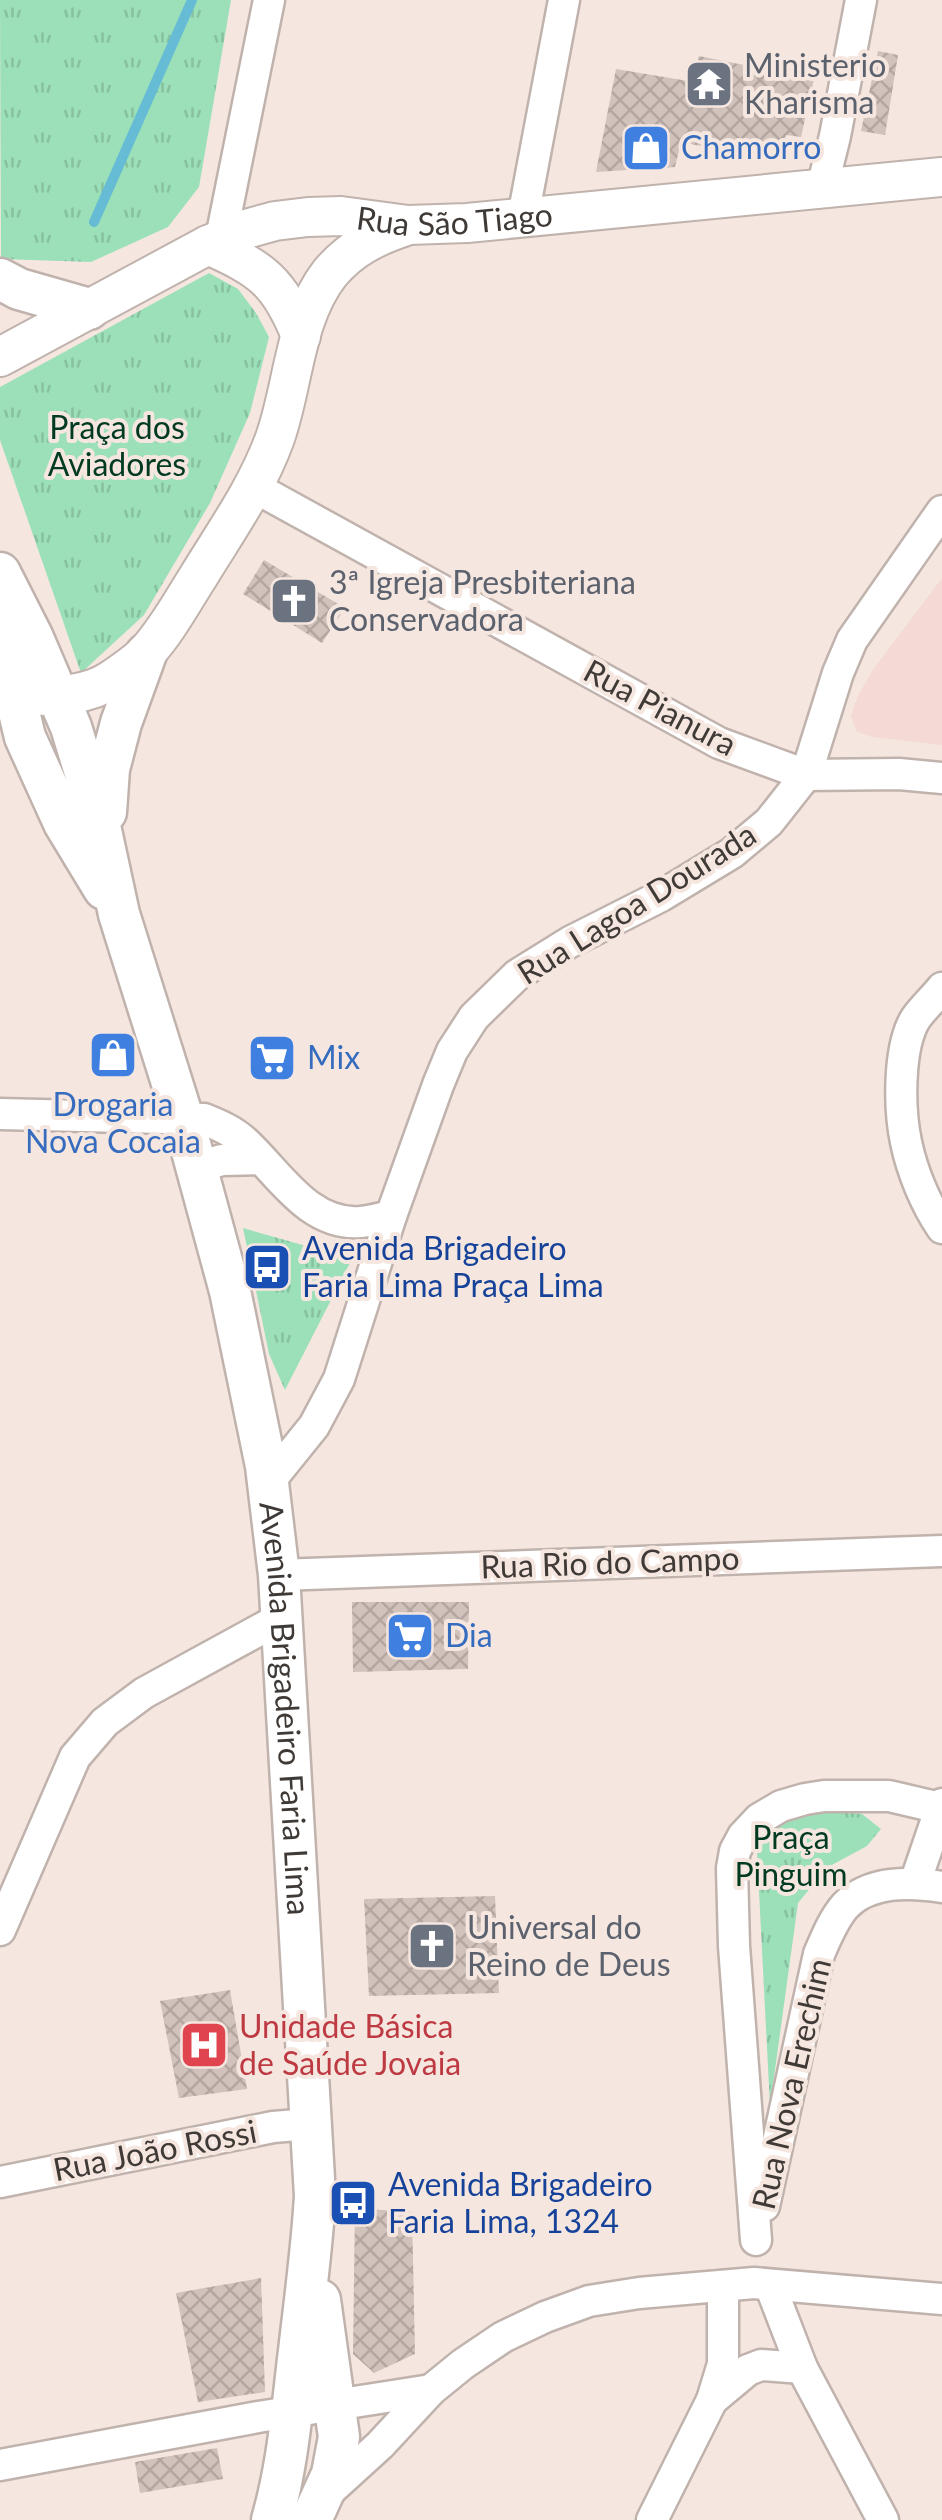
<svg xmlns="http://www.w3.org/2000/svg" width="942" height="2520" font-family="Lato,sans-serif">
  <defs>
    <pattern id="grass-tufts" width="24" height="20" patternUnits="userSpaceOnUse" patternTransform="scale(2.5)"><rect width="24" height="20" fill="#9ce0b9"/><path d="M3 7l-1-3M5 7V3M7 7l1-3M15 17l-1-3M17 17v-4M19 17l1-3" fill="none" stroke="#87c1a0"/></pattern>
    <pattern id="building-cross-hatch" width="8" height="8" patternUnits="userSpaceOnUse" patternTransform="scale(2.5)"><rect width="8" height="8" fill="#d1c2bc"/><path d="M0 0l8 8M0 8l8-8" fill="none" stroke="#b4a7a2"/></pattern>
  </defs>
  <rect width="100%" height="100%" fill="#f5e7e0"/>
  <path fill="#f4d9d5" d="M942 578V745L872 737 857 732 851 716 857 698 872 671Z"/>
  <g fill="url(#grass-tufts)">
    <path d="M0 0H231L199 187 168 227 91 262 1 259Z"/>
    <path d="M209 273 238 289 256 313 269 337 250 413 210 503 144 615 81 673 0 440V387Z"/>
    <path d="M243 1228 352 1259 285 1390 269 1354Z"/>
    <path d="M821 1809 862 1814 881 1829 867 1846 828 1867 798 1903 770 2106 756 1833Z"/>
  </g>
  <g fill="none" stroke-linecap="round" stroke-linejoin="round">
    <path stroke="#65bcd4" stroke-width="10" d="M94 222 192 0"/>
  </g>
  <g fill="url(#building-cross-hatch)">
    <path d="M878 51 898 55 885 135 861 131Z"/>
    <path d="M699 56 814 79 801 137 786 135 784 147 771 145 769 160 681 142 675 167 596 172 616 69 694 82Z"/>
    <path d="M264 560 345 608 322 643 243 594Z"/>
    <path d="M352 1602H469L468 1669 353 1672Z"/>
    <path d="M495 1896 499 1993 369 1996 364 1899Z"/>
    <path d="M230 1990 247 2089 179 2098 160 2001Z"/>
    <path d="M355 2208 412 2212 415 2354 374 2373 353 2354Z"/>
    <path d="M261 2278 265 2392 198 2402 176 2293Z"/>
    <path d="M217 2448 223 2479 140 2493 135 2462Z"/>
  </g>
  <g fill="none" stroke-linecap="round" stroke-linejoin="round">
    <g stroke="#c0b2ac" stroke-width="35">
      <g id="minor">
        <path d="M822 188 835 136 861 0"/>
        <path d="M523 217 564 0"/>
        <path d="M221 238 269 0"/>
        <path d="M254 487 719 743 806 775 899 774 942 778"/>
        <path d="M942 988C934 998 923 1008 916 1018 898 1046 899 1109 906 1142 912 1171 925 1203 942 1228"/>
        <path d="M0 1114 204 1119C219 1125 233 1131 245 1142 278 1172 308 1226 360 1222 370 1221 381 1218 391 1216"/>
        <path d="M197 1167 222 1160 261 1159"/>
        <path d="M268 1483 314 1426 339 1379 391 1216 438 1085 452 1051 474 1017 517 975 570 942 661 896 732 853 769 822 806 775 838 673 852 640 942 511"/>
        <path d="M279 1575 942 1551"/>
        <path d="M915 1883 942 1804"/>
        <path d="M0 1930 75 1757 105 1722 144 1693 281 1618"/>
        <path d="M0 2182 273 2127 310 2124"/>
        <path d="M764 2206 819 1954C826 1938 833 1920 845 1906 870 1880 910 1882 942 1887"/>
        <path d="M756 2240 734 1946 732 1868 735 1851 743 1836 759 1819 781 1806 805 1799 824 1796H889L940 1808"/>
        <path d="M770 2285 802 2368 883 2520"/>
        <path d="M712 2400 748 2370 761 2365 802 2368"/>
        <path d="M0 2465 258 2417 431 2390"/>
        <path d="M325 2495 380 2445 431 2390 463 2364 503 2337 545 2317 589 2301 639 2293 754 2283 942 2299"/>
        <path d="M652 2520 712 2400 723 2364V2286"/>
      </g>
    </g>
    <g stroke="#c0b2ac" stroke-width="42">
      <g id="tertiary">
        <path d="M208 245C262 269 279 281 301 336"/>
        <path id="s1" d="M0 357 208 245 246 229 275 221 308 217 341 216 408 225 467 223 942 177"/>
        <path d="M31 695C55 698 90 694 111 680 123 672 138 662 147 652 167 630 182 602 198 577 226 531 257 488 275 438 294 384 294 319 330 273 351 248 376 236 406 226"/>
      </g>
    </g>
    <g stroke="#c0b2ac" stroke-width="45">
      <g id="secondary">
        <path d="M0 279 19 289 89 309"/>
        <path id="s2" d="M0 573 33 638 71 727 97 812 119 914 183 1118 230 1291 266 1466 279 1575 315 2196C312 2248 305 2299 299 2351 292 2408 288 2465 272 2520"/>
        <path d="M0 633 25 737 64 823 104 889"/>
        <path d="M106 812 109 769 121 723 146 654"/>
        <path d="M311 2520 332 2474 339 2437 320 2300"/>
      </g>
    </g>
    <use href="#minor" stroke="#fff" stroke-width="30"/>
    <use href="#tertiary" stroke="#fff" stroke-width="38"/>
    <use href="#secondary" stroke="#fff" stroke-width="40"/>
  </g>
  <defs>
    <g id="temple-square" transform="scale(2.5)"><rect x="-9" y="-9" width="18" height="18" rx="4" fill="#6b7280" stroke="#f5e7e0"/><path d="M0-6L5-2H3V0L6.5 2.5H4V6H1.5V3h-3V6H-4V2.5H-6.5L-3 0V-2H-5Z" fill="#fff"/></g>
    <g id="shop-square" transform="scale(2.5)"><rect x="-9" y="-9" width="18" height="18" rx="4" fill="#3f7fe0" stroke="#f5e7e0"/><path d="M-5-2.5h2.3a2.7 3.5 0 0 1 5.4 0H5L5.5 6h-11ZM-1.5-2.5h3a1.5 2.3 0 0 0-3 0Z" fill="#fff"/></g>
    <g id="church-square" transform="scale(2.5)"><rect x="-9" y="-9" width="18" height="18" rx="4" fill="#6b7280" stroke="#f5e7e0"/><path d="M-1.2-6h2.4v3.5h3.3v2.4h-3.3V6h-2.4V-.1h-3.3v-2.4h3.3Z" fill="#fff"/></g>
    <g id="supermarket-square" transform="scale(2.5)"><rect x="-9" y="-9" width="18" height="18" rx="4" fill="#3f7fe0" stroke="#f5e7e0"/><path d="M-6-5.5h2.5l.6 2H6L4.5 2H-2.5L-4.4-4H-6ZM-1.5 3.2a1.3 1.3 0 1 0 .1 0ZM3 3.2a1.3 1.3 0 1 0 .1 0Z" fill="#fff"/></g>
    <g id="bus-square" transform="scale(2.5)"><rect x="-9" y="-9" width="18" height="18" rx="4" fill="#1a4fb4" stroke="#f5e7e0"/><path d="M-5-6H5V4H4V6H2V4H-2V6H-4V4H-5ZM-3.5-4V0h7V-4ZM-3.5 1.2v1.5H-2V1.2ZM2 1.2v1.5H3.5V1.2Z" fill="#fff"/></g>
    <g id="hospital-square" transform="scale(2.5)"><rect x="-9" y="-9" width="18" height="18" rx="4" fill="#e0444e" stroke="#f5e7e0"/><path d="M-5-5h3v3.5h4V-5h3V5h-3V1.5h-4V5h-3Z" fill="#fff"/></g>
  </defs>
  <g fill-rule="evenodd">
    <use href="#temple-square" x="709" y="84"/>
    <use href="#shop-square" x="646" y="148"/>
    <use href="#church-square" x="294" y="601"/>
    <use href="#shop-square" x="113" y="1055"/>
    <use href="#supermarket-square" x="272" y="1058"/>
    <use href="#bus-square" x="267" y="1267"/>
    <use href="#supermarket-square" x="410" y="1636"/>
    <use href="#church-square" x="432" y="1946"/>
    <use href="#hospital-square" x="204" y="2045"/>
    <use href="#bus-square" x="353" y="2203"/>
  </g>
  <g text-anchor="middle" stroke-width="8" stroke-linejoin="round" paint-order="stroke">
    <g font-size="32" fill="#5b616d" stroke="#f5e7e0" text-anchor="start">
      <text x="744" y="77">Ministerio<tspan x="744" dy="37">Kharisma</tspan></text>
      <text x="329" y="594">3ª Igreja Presbiteriana<tspan x="329" dy="37">Conservadora</tspan></text>
      <text x="467" y="1939">Universal do<tspan x="467" dy="37">Reino de Deus</tspan></text>
    </g>
    <g font-size="32" fill="#366cbe" stroke="#f5e7e0" text-anchor="start">
      <text x="681" y="159">Chamorro</text>
      <text x="307" y="1069">Mix</text>
      <text x="113" y="1116" text-anchor="middle">Drogaria<tspan x="113" dy="37">Nova Cocaia</tspan></text>
      <text x="445" y="1647">Dia</text>
    </g>
    <g font-size="32" fill="#403a37" stroke="#f5e7e0">
      <text dy="11" stroke="none"><textPath href="#s1" startOffset="488">Rua São Tiago</textPath></text>
      <text transform="translate(660 708) rotate(28)" y="11">Rua Pianura</text>
      <text transform="translate(637 904) rotate(-32)" y="11">Rua Lagoa Dourada</text>
      <text transform="translate(610 1563) rotate(-2)" y="11">Rua Rio do Campo</text>
      <text dy="11" stroke="none"><textPath href="#s2" startOffset="1178">Avenida Brigadeiro Faria Lima</textPath></text>
      <text transform="translate(792 2084) rotate(-77)" y="11">Rua Nova Erechim</text>
      <text transform="translate(155 2151) rotate(-11)" y="11">Rua João Rossi</text>
    </g>
    <g font-size="32" fill="#003a21" stroke="#f5e7e0">
      <text x="117" y="439">Praça dos<tspan x="117" dy="37">Aviadores</tspan></text>
      <text x="791" y="1849">Praça<tspan x="791" dy="37">Pinguim</tspan></text>
    </g>
    <g font-size="32" fill="#164399" stroke="#f5e7e0" text-anchor="start">
      <text x="302" y="1260">Avenida Brigadeiro<tspan x="302" dy="37">Faria Lima Praça Lima</tspan></text>
      <text x="388" y="2196">Avenida Brigadeiro<tspan x="388" dy="37">Faria Lima, 1324</tspan></text>
    </g>
    <g font-size="32" fill="#be3a42" stroke="#f5e7e0" text-anchor="start">
      <text x="239" y="2038">Unidade Básica<tspan x="239" dy="37">de Saúde Jovaia</tspan></text>
    </g>
  </g>
</svg>
